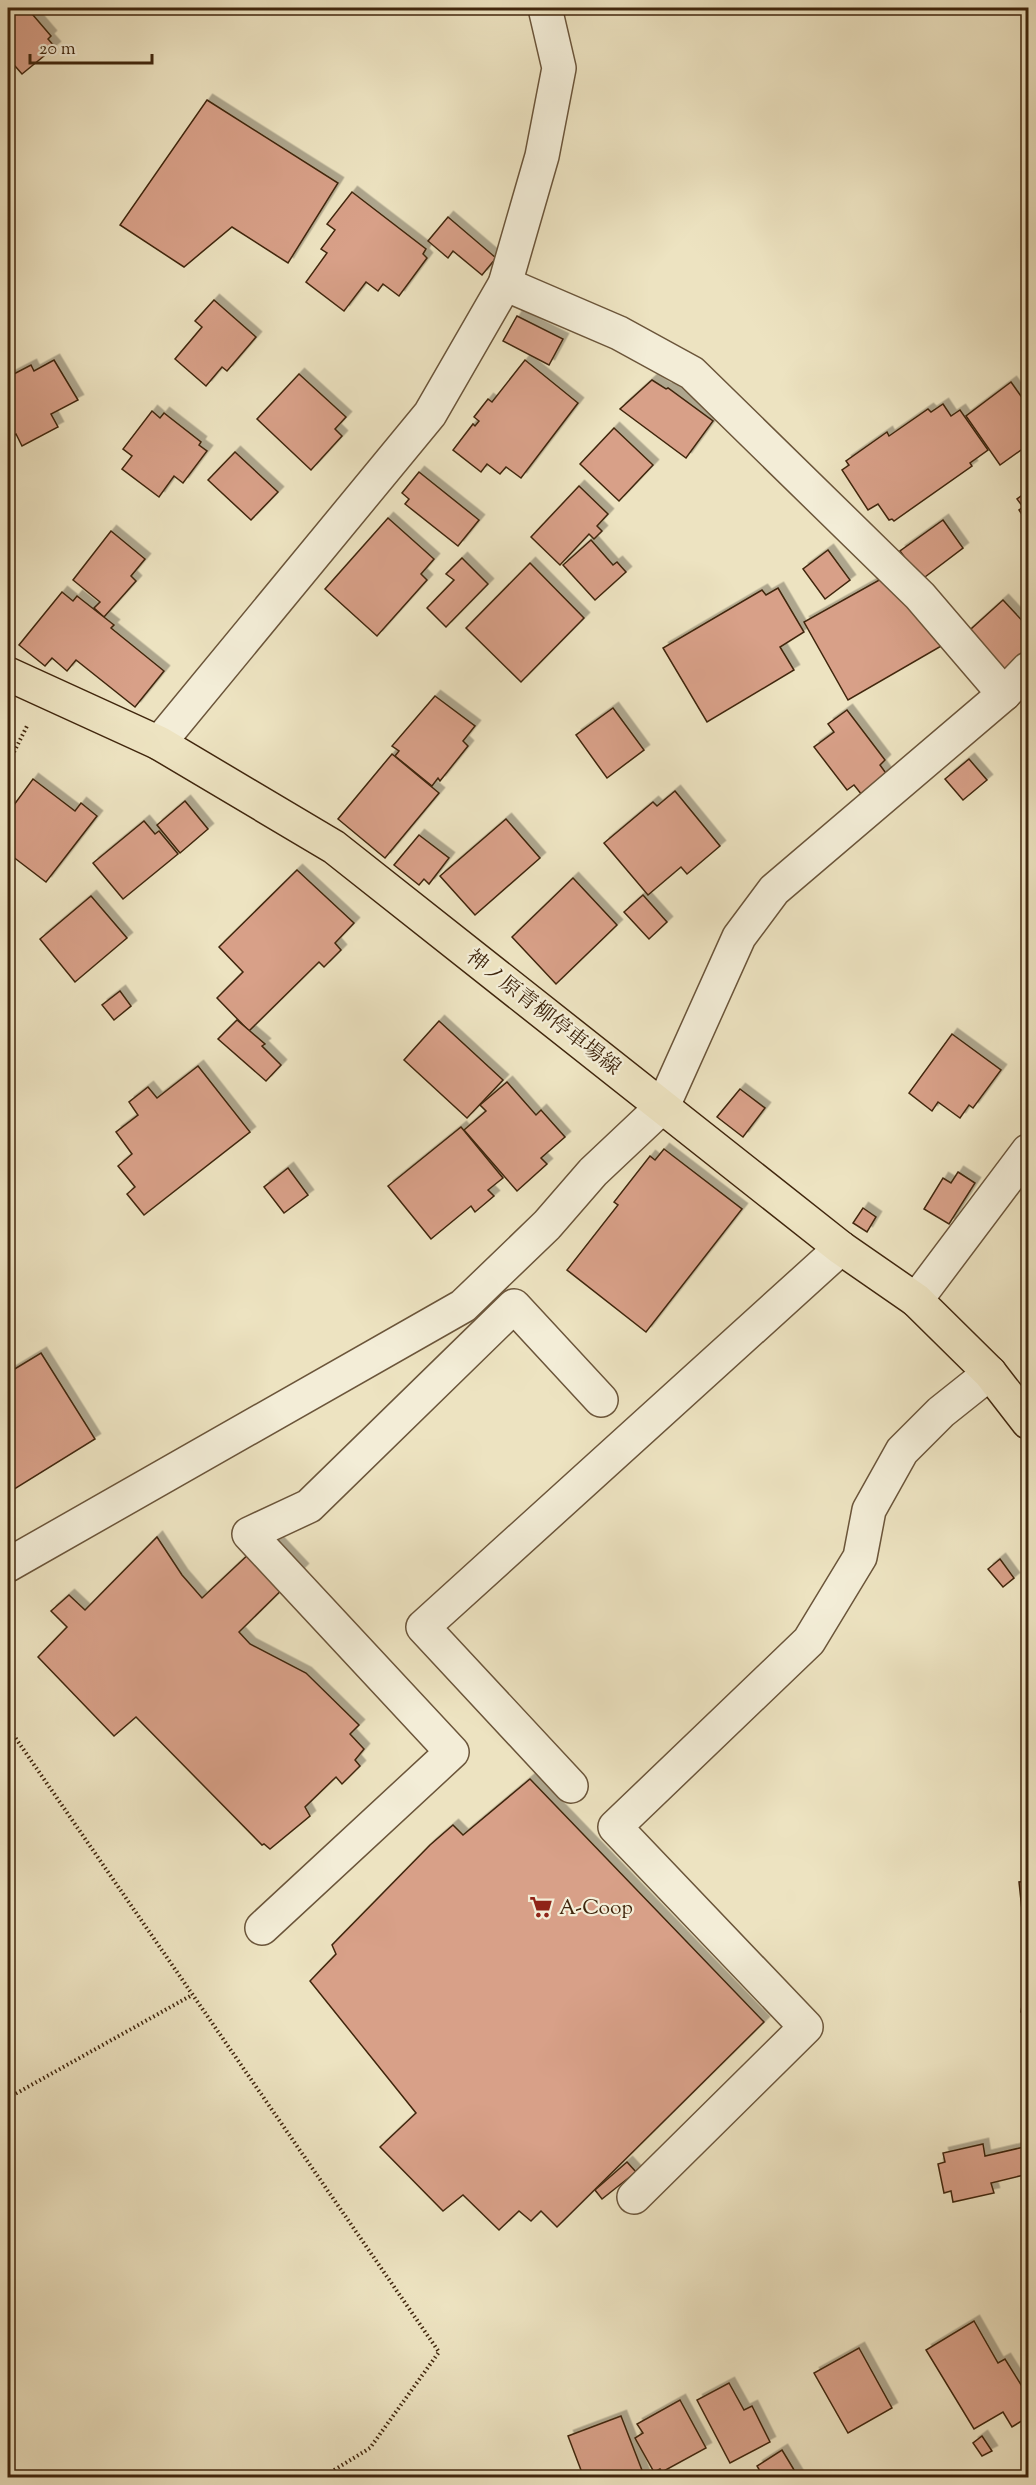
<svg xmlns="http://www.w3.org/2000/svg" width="1036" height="2485" font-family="'Sorts Mill Goudy','Noto Serif JP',serif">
  <defs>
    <filter id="shadow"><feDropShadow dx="5.5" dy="-5.5" stdDeviation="0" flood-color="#0004"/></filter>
  </defs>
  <rect width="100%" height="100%" fill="#ede3c1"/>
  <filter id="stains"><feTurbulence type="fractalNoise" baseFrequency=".00333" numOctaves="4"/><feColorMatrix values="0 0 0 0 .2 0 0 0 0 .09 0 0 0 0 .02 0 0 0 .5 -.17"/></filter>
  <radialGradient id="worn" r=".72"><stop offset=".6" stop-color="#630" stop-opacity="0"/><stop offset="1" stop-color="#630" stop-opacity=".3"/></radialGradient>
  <g fill="#d8a088" stroke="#40260d" stroke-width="1.5" filter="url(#shadow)">
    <path d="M8 8H27L51 36 48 39 55 47 22 74 15 66 11 69 8 65Z"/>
    <path d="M207 100 338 183 288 263 232 227 184 267 120 225Z"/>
    <path d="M352 192 426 249 423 254 427 258 399 296 383 284 378 291 366 282 344 311 306 282 327 253 321 249 335 230 327 224Z"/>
    <path d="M448 217 496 258 482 275 453 251 448 258 428 241Z"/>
    <path d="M214 300 256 337 227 371 222 367 206 386 175 359 202 327 195 321Z"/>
    <path d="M517 316 563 339 549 365 503 341Z"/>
    <path d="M54 360 78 400 51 414 58 427 22 446 16 434 8 439V377L31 365 34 371Z"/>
    <path d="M525 360 578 403 521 478 506 467 500 474 487 464 481 472 453 450 473 424 475 426 479 421 474 417 488 399 492 402Z"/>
    <path d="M299 374 346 417 335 429 342 436 311 470 257 419Z"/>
    <path d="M652 380 666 389 668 388 713 421 686 458 620 409Z"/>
    <path d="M1011 382 1028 406V445L1000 465 966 416Z"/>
    <path d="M943 404 951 416 960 410 988 450 970 463 972 466 894 521 892 519 889 520 878 504 868 510 842 470 849 465 846 461 887 432 889 436 928 409 931 412Z"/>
    <path d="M152 411 160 418 164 413 201 442 199 445 207 451 183 483 174 476 159 497 122 469 132 456 123 449Z"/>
    <path d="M614 428 653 465 619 501 580 464Z"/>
    <path d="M235 452 278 492 251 520 208 480Z"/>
    <path d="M419 472 479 520 458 546 405 504 409 499 402 493Z"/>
    <path d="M579 486 608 514 597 526 602 531 594 539 589 534 560 565 531 537Z"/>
    <path d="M1028 491V524L1019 510 1023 507 1017 499Z"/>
    <path d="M388 518 434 559 421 574 427 580 377 636 325 589Z"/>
    <path d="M943 520 963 548 921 580 900 551Z"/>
    <path d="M111 531 145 559 131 576 136 581 104 617 94 608 100 602 73 580Z"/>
    <path d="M591 540 613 565 617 562 626 572 595 600 563 565Z"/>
    <path d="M828 550 850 580 825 599 803 569Z"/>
    <path d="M462 558 488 584 446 627 427 608 454 580 446 574Z"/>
    <path d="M530 563 584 618 521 682 466 628Z"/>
    <path d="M890 574 943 645 848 700 804 622Z"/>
    <path d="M778 588 804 632 780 647 794 670 707 722 663 648 762 590 766 595Z"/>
    <path d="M62 592 73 601 77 596 114 625 111 628 164 671 135 707 76 660 67 671 52 658 45 666 19 645Z"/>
    <path d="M1003 600 1028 627V648L997 678 961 638Z"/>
    <path d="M435 696 475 726 463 741 468 746 440 781 438 778 432 786 395 756 399 751 392 746Z"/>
    <path d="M613 708 644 750 607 778 576 735Z"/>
    <path d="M847 710 885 760 880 765 888 776 862 795 854 785 847 790 814 747 834 732 828 724Z"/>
    <path d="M392 754 439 793 385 858 338 819Z"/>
    <path d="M969 759 987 780 963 800 945 779Z"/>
    <path d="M33 779 75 811 81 803 97 816 46 882 8 853V813Z"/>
    <path d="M675 791 720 846 687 874 681 867 648 895 604 843 653 802 657 806Z"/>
    <path d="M185 801 208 829 180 853 157 825Z"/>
    <path d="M506 819 540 858 475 915 440 876Z"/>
    <path d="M144 821 155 834 159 831 178 854 123 899 93 863Z"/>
    <path d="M419 835 449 858 429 884 424 879 419 885 394 865Z"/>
    <path d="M297 870 354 923 335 943 341 950 324 967 319 962 249 1031 217 998 243 972 219 947Z"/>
    <path d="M573 878 617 925 556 984 512 937Z"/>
    <path d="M643 895 667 922 649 939 624 912Z"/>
    <path d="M91 896 127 938 75 982 40 939Z"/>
    <path d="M120 991 131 1006 114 1020 102 1005Z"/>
    <path d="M237 1020 265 1044 262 1046 281 1065 266 1081 218 1039Z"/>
    <path d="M439 1021 503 1080 467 1118 404 1060Z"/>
    <path d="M952 1034 1001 1070 973 1108 969 1105 960 1118 938 1102 932 1111 909 1093Z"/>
    <path d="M198 1066 250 1132 144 1215 127 1194 135 1187 118 1166 132 1154 116 1132 138 1115 129 1102 148 1087 157 1098Z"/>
    <path d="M507 1082 536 1115 541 1110 565 1137 541 1158 547 1164 517 1191 464 1130 486 1111 480 1105Z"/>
    <path d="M740 1089 765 1108 743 1137 717 1117Z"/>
    <path d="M461 1127 503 1178 488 1190 494 1196 475 1212 471 1206 431 1239 388 1186Z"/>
    <path d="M664 1149 742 1209 646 1332 567 1270 618 1205 614 1202 650 1156 655 1160Z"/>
    <path d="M288 1168 308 1195 284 1213 264 1187Z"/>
    <path d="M958 1172 975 1183 949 1224 924 1209 943 1178 951 1183Z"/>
    <path d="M863 1208 876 1217 867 1232 853 1223Z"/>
    <path d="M41 1353 95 1439 8 1493V1373Z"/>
    <path d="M270 1534 303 1569 239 1632 250 1644 306 1673 359 1725 350 1734 364 1749 355 1760 360 1766 342 1784 336 1777 305 1807 310 1816 270 1849 264 1844 262 1845 136 1717 114 1736 38 1657 67 1627 51 1611 69 1595 85 1610 157 1537 182 1575 202 1598Z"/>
    <path d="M1000 1559 1014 1578 1003 1587 988 1569Z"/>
    <path d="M530 1779 764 2022 557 2227 541 2211 531 2221 519 2211 499 2230 463 2195 443 2211 380 2147 416 2113 310 1981 336 1954 332 1945 430 1845 453 1825 463 1835Z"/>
    <path d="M1028 1881V2014L1021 2012 1028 1967 1019 1882Z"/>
    <path d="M983 2144 985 2156 1024 2147 1028 2174 991 2183 994 2193 953 2202 951 2191 944 2193 938 2164 945 2162 943 2153Z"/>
    <path d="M627 2162 636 2172 602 2199 595 2190Z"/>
    <path d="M974 2321 998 2363 1005 2359 1028 2396V2417L1012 2427 1003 2412 974 2429 926 2350Z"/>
    <path d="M859 2348 892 2408 848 2433 814 2373Z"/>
    <path d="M729 2383 744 2410 752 2406 770 2442 730 2463 697 2400Z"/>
    <path d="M680 2400 706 2448 662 2472 660 2469 654 2472 635 2438 643 2433 637 2424Z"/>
    <path d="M621 2416 645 2478H584L568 2436Z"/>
    <path d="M982 2436 992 2451 982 2456 973 2443Z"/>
    <path d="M782 2450 799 2478H764L757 2466Z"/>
  </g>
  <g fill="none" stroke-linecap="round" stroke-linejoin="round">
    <g stroke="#6b553a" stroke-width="36">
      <g id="minor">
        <path d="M505 284 619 333 692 373 920 596 1004 694"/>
        <path d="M159 743 430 414 505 284 542 156 559 68 545 8"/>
        <path d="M916 1300 1028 1151"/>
        <path d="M8 1565 463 1306 547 1225 593 1172 663 1106 739 937 774 890 1004 694 1028 669"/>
        <path d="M571 1786 423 1627 841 1248"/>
        <path d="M262 1928 452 1752 249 1534 309 1506 514 1306 601 1400"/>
        <path d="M634 2197 806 2027 615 1827 809 1641 860 1557 869 1510 902 1451 941 1412 990 1373"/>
      </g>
    </g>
    <g stroke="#40260d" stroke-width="36">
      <path id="major" d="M8 674 159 743 334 847 841 1248 916 1300 990 1373 1028 1422"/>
    </g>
    <g stroke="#40260d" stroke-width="4" stroke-dasharray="1.5 3" stroke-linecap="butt">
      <path d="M8 764 28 724"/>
      <path d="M8 1727 439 2352 370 2448 321 2478"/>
      <path d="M8 2098 192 1995"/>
    </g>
    <use href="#minor" stroke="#f3edd7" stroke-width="33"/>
    <use href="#major" stroke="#ede3c1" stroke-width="33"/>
  </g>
  <defs>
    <g id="supermarket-bare" transform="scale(1.8)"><path d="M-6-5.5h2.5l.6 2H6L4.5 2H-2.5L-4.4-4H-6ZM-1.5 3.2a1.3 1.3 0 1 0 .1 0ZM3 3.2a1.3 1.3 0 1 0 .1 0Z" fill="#8f2418" stroke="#f3edd7" stroke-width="2.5" paint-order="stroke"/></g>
  </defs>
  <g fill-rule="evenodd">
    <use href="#supermarket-bare" x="541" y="1907"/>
  </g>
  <g text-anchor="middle" stroke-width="4.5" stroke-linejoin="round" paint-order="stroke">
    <g font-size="21" fill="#40260d" stroke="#f3edd7">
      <text transform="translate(544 1012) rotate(38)" y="7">神ノ原青柳停車場線</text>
    </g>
    <g font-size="21" fill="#40260d" stroke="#f3edd7" text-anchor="start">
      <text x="559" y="1914">A-Coop</text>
    </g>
  </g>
  <rect width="1036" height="2485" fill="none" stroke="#ede3c1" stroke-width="30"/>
  <rect x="9" y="9" width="1018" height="2467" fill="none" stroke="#40260d" stroke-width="3"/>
  <rect x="15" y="15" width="1006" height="2455" fill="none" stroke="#40260d" stroke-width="1.5"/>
  <path d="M30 54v9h122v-9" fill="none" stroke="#40260d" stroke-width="3"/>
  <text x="39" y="54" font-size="18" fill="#40260d" stroke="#f3edd7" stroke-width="4.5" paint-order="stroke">20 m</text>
  <rect width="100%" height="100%" filter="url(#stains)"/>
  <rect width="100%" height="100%" fill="url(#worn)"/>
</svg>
